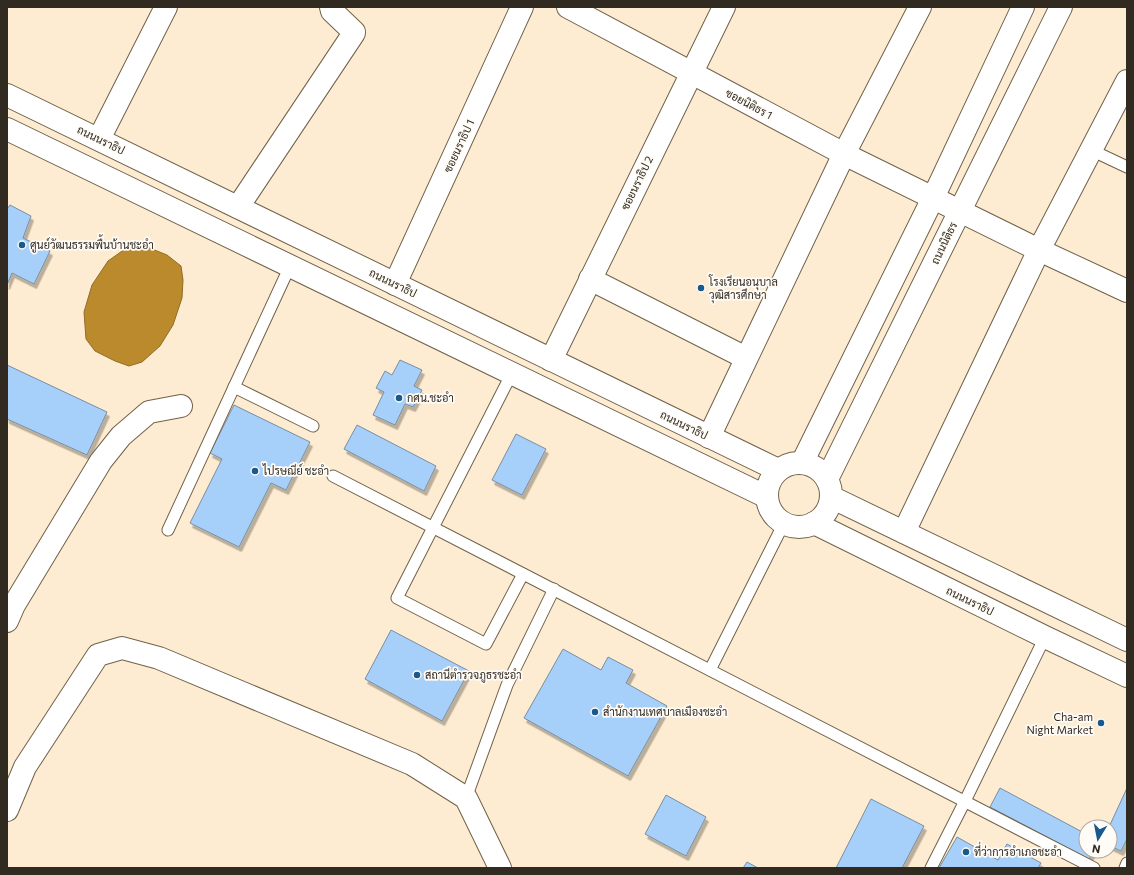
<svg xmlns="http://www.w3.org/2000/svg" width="1134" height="875" font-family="Commissioner,Sarabun,sans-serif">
  <defs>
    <filter id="shadow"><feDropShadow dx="2.5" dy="4.5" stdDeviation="0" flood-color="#0004"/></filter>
  </defs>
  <rect width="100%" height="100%" fill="#fdecd1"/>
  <path fill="#bb8a2c" stroke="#916d28" d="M147 247 167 255 181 266 183 280 182 298 173 325 160 346 142 362 129 366 115 361 95 351 86 339 84 312 92 285 108 261 125 249Z"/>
  <g fill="#a6d0f9" stroke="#788da2" filter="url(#shadow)">
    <path d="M10 205 31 216 23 238 50 251 34 284 12 273 7 285V209Z"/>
    <path d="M400 360 422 370 414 386 422 390 413 407 405 404 395 425 373 415 384 392 376 388 385 371 392 375Z"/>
    <path d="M7 365 107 412 87 455 7 419Z"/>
    <path d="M234 405 310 442 286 490 271 483 239 547 190 523 222 459 210 453Z"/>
    <path d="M357 425 436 466 424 491 344 449Z"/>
    <path d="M516 434 546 449 522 495 492 480Z"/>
    <path d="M391 630 469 671 442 721 365 679Z"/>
    <path d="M563 649 601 670 608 657 633 670 626 683 667 706 628 776 524 718Z"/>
    <path d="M1000 788 1086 834V851H1093L1089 859 990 807Z"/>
    <path d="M1127 788V839L1121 851 1110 846 1109 827Z"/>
    <path d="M666 795 706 817 686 856 645 834Z"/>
    <path d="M871 799 924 826 902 868H836Z"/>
    <path d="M957 837 998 860 1007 844 1041 863 1038 868H939Z"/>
    <path d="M747 862 758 868H743Z"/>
  </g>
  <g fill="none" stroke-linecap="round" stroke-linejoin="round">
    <g stroke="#70624a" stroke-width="13">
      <g id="service">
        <path d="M1091 150 1127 167"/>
        <path d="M512 373 397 598 486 644 523 574"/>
        <path d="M234 387 313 426"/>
        <path d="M333 476 1094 868"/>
        <path d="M168 530 290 266"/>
        <path d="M710 670 784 523"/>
        <path d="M466 798 507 685 554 589"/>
        <path d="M931 868 965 801 1045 637"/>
        <path d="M1125 868 1127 863"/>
      </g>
    </g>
    <g stroke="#70624a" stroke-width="24">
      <g id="minor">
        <path d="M568 7 844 154 1039 250 1127 291"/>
        <path d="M99 139 166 7"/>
        <path d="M238 207 354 33V32L332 11 331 7"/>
        <path d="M590 279 746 358"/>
        <path d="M395 284 522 7"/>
        <path d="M551 360 724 7"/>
        <path d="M709 437 844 154 920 7"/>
        <path d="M802 463 933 198 1023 7"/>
        <path d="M827 479 1061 7"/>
        <path d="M904 532 1039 250 1127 81"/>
        <path d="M7 621 14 605 101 461 121 436 149 412 181 406"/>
        <path d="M7 810 25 767 98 655 122 648 159 658 412 764 466 798 500 868"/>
      </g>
    </g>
    <g stroke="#70624a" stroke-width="24">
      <g id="tertiary">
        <path d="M7 95 778 470"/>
        <path d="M7 129 767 497"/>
        <circle cx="799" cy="495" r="32"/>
        <path d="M831 497 1127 640"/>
        <path d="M814 523 1045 637 1127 676"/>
      </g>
    </g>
    <use href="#service" stroke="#fff" stroke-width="11"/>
    <use href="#minor" stroke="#fff" stroke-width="22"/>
    <use href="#tertiary" stroke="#fff" stroke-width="22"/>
  </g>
  <g fill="#18598e" stroke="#fffbf6" stroke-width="1.5">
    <circle cx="22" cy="245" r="4"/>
    <circle cx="701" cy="288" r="4"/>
    <circle cx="399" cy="398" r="4"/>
    <circle cx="255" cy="471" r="4"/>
    <circle cx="417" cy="675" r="4"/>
    <circle cx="595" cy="712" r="4"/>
    <circle cx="1101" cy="723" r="4"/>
    <circle cx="966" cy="852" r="4"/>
  </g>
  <g text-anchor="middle" stroke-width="3.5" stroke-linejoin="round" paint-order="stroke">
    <g font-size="11" fill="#302a20" stroke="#fffbf6">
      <text transform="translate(749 104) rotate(28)" y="4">ซอยนิติธร 1</text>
      <text transform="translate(101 140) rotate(26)" y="4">ถนนนราธิป</text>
      <text transform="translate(459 146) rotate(-65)" y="4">ซอยนราธิป 1</text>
      <text transform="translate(637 183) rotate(-64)" y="4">ซอยนราธิป 2</text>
      <text transform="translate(944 243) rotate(-64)" y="4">ถนนนิติธร</text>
      <text transform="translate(393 283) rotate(26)" y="4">ถนนนราธิป</text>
      <text transform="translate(684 425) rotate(26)" y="4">ถนนนราธิป</text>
      <text transform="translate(970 601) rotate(26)" y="4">ถนนนราธิป</text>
    </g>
    <g font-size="11" fill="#302a20" stroke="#fffbf6" text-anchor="start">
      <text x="30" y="249">ศูนย์วัฒนธรรมพื้นบ้านชะอำ</text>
      <text x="709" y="286">โรงเรียนอนุบาล<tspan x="709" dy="13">วุฒิสารศึกษา</tspan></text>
      <text x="407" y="402">กศน.ชะอำ</text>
      <text x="263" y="475">ไปรษณีย์ ชะอำ</text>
      <text x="425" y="679">สถานีตำรวจภูธรชะอำ</text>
      <text x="603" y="716">สํานักงานเทศบาลเมืองชะอำ</text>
      <text x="1093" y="721" text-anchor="end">Cha-am<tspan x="1093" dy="13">Night Market</tspan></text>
      <text x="974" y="856">ที่ว่าการอำเภอชะอำ</text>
    </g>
  </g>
  <rect width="1134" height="875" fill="none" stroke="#302a20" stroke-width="16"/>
  <g transform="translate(1098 839) rotate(190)"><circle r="19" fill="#fffbf6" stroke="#aca7a0"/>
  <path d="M0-3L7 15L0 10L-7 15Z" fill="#18598e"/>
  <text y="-6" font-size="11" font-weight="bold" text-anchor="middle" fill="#302a20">N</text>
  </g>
</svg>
